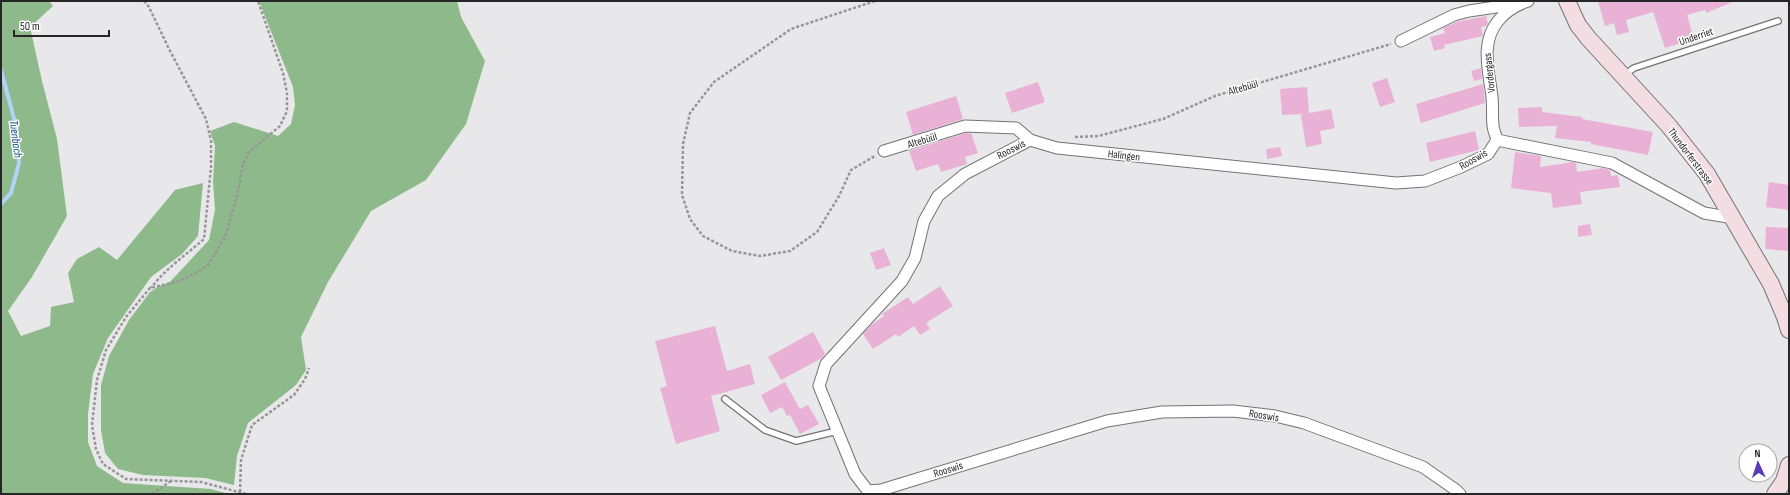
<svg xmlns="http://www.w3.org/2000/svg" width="1790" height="495" font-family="'Sofia Sans Condensed',sans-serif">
  <rect width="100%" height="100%" fill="#e8e8ea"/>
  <g fill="#8eb98a">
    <path d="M1 1H49L53 6 30 27 42 81 57 139 67 216 32 277 8 311 21 336 50 326 51 307 74 302 68 273 77 259 99 247 117 260 175 190 203 183 198 236 182 254 151 277 108 338 93 374 88 414V442L97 466 123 483 211 489 229 494H1Z"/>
    <path d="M259 1H457L461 17 485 61 466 124 426 180 371 211 328 282 301 337 306 370 296 385 248 423 237 456 234 485 205 478 143 475 118 469 105 453 101 430V385L109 356 129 320 150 292 159 286 169 283 209 240 215 210 213 182 215 146 210 131 234 122 278 136 291 124 295 105 293 87Z"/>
  </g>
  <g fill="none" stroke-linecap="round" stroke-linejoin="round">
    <path stroke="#b1d3f9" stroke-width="4" d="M1 70 16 126 19 163 11 193 1 204"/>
  </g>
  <g fill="#e9b1d6">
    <path d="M1598 1H1735L1706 13 1705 10 1687 15 1694 39 1665 48 1653 12 1626 20 1629 32 1617 35 1614 23 1605 26Z"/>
    <path d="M1486 16 1488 24 1486 26 1481 27 1483 36 1444 45 1445 48 1434 51 1430 37 1445 33 1443 28 1456 22Z"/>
    <path d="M1481 68 1482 79 1474 81 1471 71Z"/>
    <path d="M1387 78 1395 102 1380 107 1372 83Z"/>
    <path d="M1038 82 1045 102 1012 113 1005 93Z"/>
    <path d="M1483 84 1485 103 1421 123 1416 104Z"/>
    <path d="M1307 87 1309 113 1331 109 1335 128 1320 131 1322 144 1306 147 1301 115 1304 114 1282 115 1280 89Z"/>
    <path d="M956 96 963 119 913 135 906 112Z"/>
    <path d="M1542 107V112L1582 117V119L1653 132 1648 155 1591 144V142L1555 138 1557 126 1519 127 1518 108Z"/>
    <path d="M1475 131 1479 150 1430 162 1426 143Z"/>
    <path d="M966 133H971L978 153 965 157 967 164 941 172 938 164 916 171 909 151Z"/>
    <path d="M1280 147 1282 156 1267 159 1266 149Z"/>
    <path d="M1515 152 1541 156 1540 167 1573 162 1576 163 1577 172 1603 168 1610 170 1611 176 1618 175 1620 187 1580 192 1582 204 1553 208 1551 193 1511 188Z"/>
    <path d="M1769 182 1789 185V210L1766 207Z"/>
    <path d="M1590 224 1592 235 1578 237V226Z"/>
    <path d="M1766 227 1789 228V251L1765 249Z"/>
    <path d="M884 248 891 265 876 270 870 253Z"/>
    <path d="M940 286 953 306 926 323 930 329 920 335 914 326 898 337 896 334 873 349 863 334 871 325 884 316 882 314 908 297 913 304Z"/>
    <path d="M715 326 727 371 750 364 755 384 711 396 720 431 676 444 660 388 667 386 655 341Z"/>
    <path d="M813 332 825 354 822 358 781 380 768 357Z"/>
    <path d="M785 382 800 409 808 405 819 424 800 434 790 415 787 416 782 407 770 413 761 395Z"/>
  </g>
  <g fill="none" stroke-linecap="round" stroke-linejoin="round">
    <g stroke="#737374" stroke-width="8">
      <g id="lane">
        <path d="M1624 75 1634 68 1778 21"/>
        <path d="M725 399 765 430 796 441 837 431"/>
      </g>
    </g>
    <g stroke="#737374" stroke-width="13">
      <g id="street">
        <path d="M1401 41 1454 15 1469 11 1516 4"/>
        <path d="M1030 140 965 174 938 196 924 221 915 258 902 281 826 364 819 386 855 474 868 491 881 490 1107 421 1162 412 1233 411 1275 416 1304 423 1423 467 1456 490 1460 494"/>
        <path d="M1497 140 1612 163 1704 213 1734 218"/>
        <path d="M1497 140C1496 135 1493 130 1493 125 1492 116 1493 107 1492 97 1489 71 1480 43 1498 21 1506 11 1516 5 1528 1"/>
        <path d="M884 151 965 126 1016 128 1030 140 1057 148 1396 183 1425 181 1461 167 1488 154 1497 140"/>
      </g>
    </g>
    <g stroke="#737374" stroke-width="18">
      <g id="secondary">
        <path d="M1567 1 1578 25 1589 39 1669 126 1707 174 1771 284 1785 317 1789 330"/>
        <path d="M1775 494 1784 481 1789 465"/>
      </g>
    </g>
    <g stroke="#969697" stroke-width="2.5" stroke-dasharray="3 2" stroke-linecap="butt">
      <path d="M144 1 149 7 169 49 206 119 211 141V167L204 239C186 255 165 269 151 288"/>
      <path d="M875 1 791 29 714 82 690 113 683 144 682 195 690 219 703 236 732 251 760 256 790 251 817 232 839 196 851 170 875 156"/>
      <path d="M1075 137 1098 136 1163 119 1215 96 1391 44"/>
      <path d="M240 492 241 460 252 425 294 395 305 379 309 368"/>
      <path d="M152 494 171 481"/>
      <path d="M246 494 201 482 126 479 103 464 96 449 92 425 97 380 106 350 126 317 150 288 179 281 194 274 208 265 225 237 237 196 243 164 248 153 280 126 287 111V93L283 73 258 1"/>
    </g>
    <use href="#lane" stroke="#fff" stroke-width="5.5"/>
    <use href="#street" stroke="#fff" stroke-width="11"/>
    <use href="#secondary" stroke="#f3dde2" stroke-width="16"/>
  </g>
  <g text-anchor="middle" stroke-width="3" stroke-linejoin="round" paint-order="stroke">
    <g font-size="11" fill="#262626" stroke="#fff">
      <text transform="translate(1696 36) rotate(-19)" y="4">Underriet</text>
      <text transform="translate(1489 73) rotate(-96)" y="4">Vordergass</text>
      <text transform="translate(1243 87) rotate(-16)" y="4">Altebüül</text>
      <text transform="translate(922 140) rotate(-17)" y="4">Altebüül</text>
      <text transform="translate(1011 149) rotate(-27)" y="4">Rooswis</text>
      <text transform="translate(1124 155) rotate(6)" y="4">Halingen</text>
      <text transform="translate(1691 156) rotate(53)" y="4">Thundorferstrasse</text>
      <text transform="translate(1473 159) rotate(-30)" y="4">Rooswis</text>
      <text transform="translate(1264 415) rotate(9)" y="4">Rooswis</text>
      <text transform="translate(948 469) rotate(-17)" y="4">Rooswis</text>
    </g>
    <g font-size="12" font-style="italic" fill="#135089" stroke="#fff">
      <text transform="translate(16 139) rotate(83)" y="4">Tuenbach</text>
    </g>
  </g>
  <rect width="1790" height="495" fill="none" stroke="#262626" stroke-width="4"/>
  <g transform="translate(1758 463) rotate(357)"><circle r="19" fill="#ffffff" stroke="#a8a8a8"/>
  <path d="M0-3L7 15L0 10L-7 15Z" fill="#5b3ab3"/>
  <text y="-6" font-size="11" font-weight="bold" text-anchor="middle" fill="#262626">N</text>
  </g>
  <path d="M14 30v6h95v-6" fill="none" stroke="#262626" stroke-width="2"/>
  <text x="20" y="30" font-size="12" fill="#262626" stroke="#ffffff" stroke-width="3" paint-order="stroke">50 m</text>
</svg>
